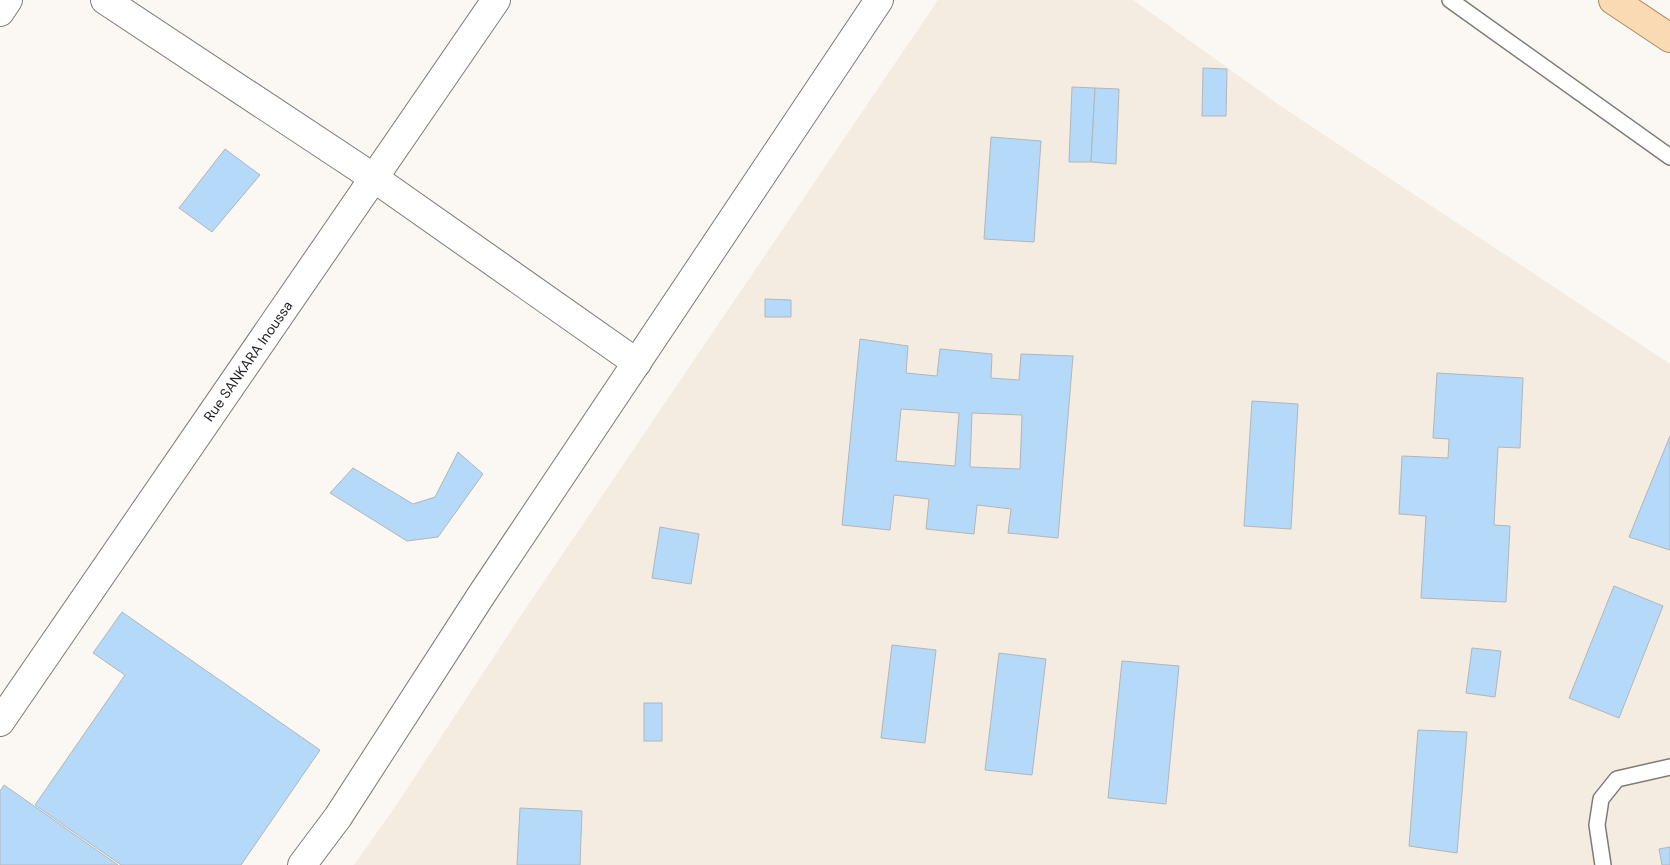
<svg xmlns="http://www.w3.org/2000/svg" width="1670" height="865" font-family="'DM Sans',sans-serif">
  <rect width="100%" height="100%" fill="#fbf7f3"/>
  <path fill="#f4ebe1" d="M938 0H1133L1282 107 1670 364V865H354L395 807 520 617Z"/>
  <g fill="#b5d9f8" stroke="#b2b6ba" fill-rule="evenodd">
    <path d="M1203 68 1227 69 1226 116H1202Z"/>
    <path d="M1072 87 1095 88 1091 162H1069Z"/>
    <path d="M1095 88 1119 89 1116 164 1091 162Z"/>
    <path d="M991 137 1041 141 1034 242 984 239Z"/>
    <path d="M225 149 260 175 212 232 179 208Z"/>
    <path d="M765 299 791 300V317H765Z"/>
    <path d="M860 339 908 346 906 373 937 376 940 349 992 354 991 378 1019 380 1021 354 1073 356 1058 538 1008 533 1011 509 977 505 974 534 926 529 929 499 894 495 890 530 842 525ZM901 409 959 413 955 466 896 461ZM972 413 1022 415 1020 469 970 467Z"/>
    <path d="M1437 373 1523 378 1520 448 1498 447 1494 525 1510 526 1506 602 1421 598 1426 516 1399 514 1402 456 1448 458 1449 439 1433 438Z"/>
    <path d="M1252 401 1298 404 1291 529 1244 526Z"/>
    <path d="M1670 436V550L1629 537Z"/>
    <path d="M458 452 483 474 438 537 407 541 330 493 353 468 413 504 435 497Z"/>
    <path d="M660 527 699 534 691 584 652 578Z"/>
    <path d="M1614 586 1663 606 1619 718 1569 698Z"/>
    <path d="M122 612 320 750 241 865H121L35 805 125 675 93 653Z"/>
    <path d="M892 645 936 650 925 743 881 738Z"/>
    <path d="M1472 648 1501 651 1495 697 1466 693Z"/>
    <path d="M999 653 1046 659 1032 775 985 770Z"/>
    <path d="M1122 661 1179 666 1166 804 1108 798Z"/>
    <rect x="644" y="703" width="18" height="38"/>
    <path d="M1418 730 1467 732 1457 853 1409 846Z"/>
    <path d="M4 785 118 865H0V791Z"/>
    <path d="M520 808 582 811 580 865H517Z"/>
    <path d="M1670 847V865H1662L1659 849Z"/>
  </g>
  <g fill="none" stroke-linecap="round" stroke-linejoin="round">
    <g stroke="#7e7b77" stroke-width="18">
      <g id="service">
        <path d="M1450 0 1670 157"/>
        <path d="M1603 865 1597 825 1601 799 1617 779 1670 767"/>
      </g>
    </g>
    <g stroke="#7e7b77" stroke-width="30">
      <g id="minor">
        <path d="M105 0 374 178 637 363"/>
        <path d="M0 12 8 0"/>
        <path d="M302 865 338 817 482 594 879 0"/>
      </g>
    </g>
    <g stroke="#7e7b77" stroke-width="30">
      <path id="tertiary" d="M0 722 496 0"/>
    </g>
    <g stroke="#ae8a5e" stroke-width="30">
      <path id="primary" d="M1613 0 1670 38"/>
    </g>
    <use href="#service" stroke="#fff" stroke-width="15"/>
    <use href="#minor" stroke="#fff" stroke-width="28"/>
    <use href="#tertiary" stroke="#fff" stroke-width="28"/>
    <use href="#primary" stroke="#fadab2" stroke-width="28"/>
  </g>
  <g text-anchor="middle" stroke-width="4" stroke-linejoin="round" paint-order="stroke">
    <g font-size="14" fill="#252322" stroke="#fff">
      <text transform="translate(248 361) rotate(-55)" y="5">Rue SANKARA Inoussa</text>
    </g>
  </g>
</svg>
